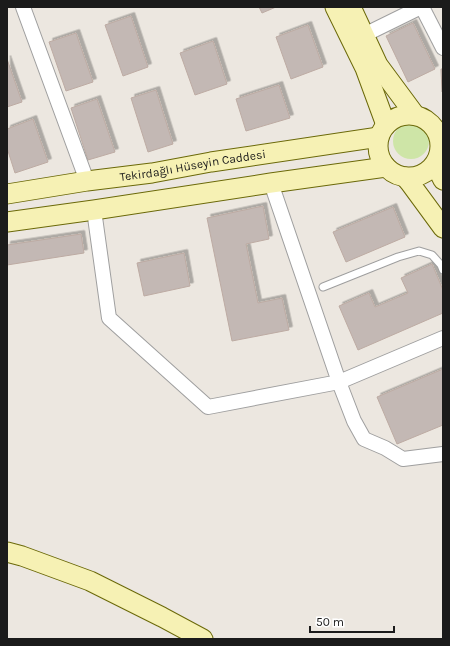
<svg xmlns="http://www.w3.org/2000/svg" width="450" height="646" font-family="Karla,sans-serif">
  <defs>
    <filter id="shadow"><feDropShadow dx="3.5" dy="-3.5" stdDeviation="0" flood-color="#0004"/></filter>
  </defs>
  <rect width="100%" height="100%" fill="#ece7e0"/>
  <circle fill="#cee5a7" cx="411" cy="141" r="18"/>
  <g fill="#c3b8b4" stroke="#bdaba3" filter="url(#shadow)">
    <path d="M259 7H276L262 13Z"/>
    <path d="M131 16 148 67 123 76 105 25Z"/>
    <path d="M413 23 435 69 408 82 386 36Z"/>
    <path d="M308 25 323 67 291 79 276 37Z"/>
    <path d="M76 33 93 82 66 91 49 42Z"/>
    <path d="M213 41 227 84 195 95 180 53Z"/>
    <path d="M7 59 22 102 7 107Z"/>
    <path d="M441 69H443V92H442Z"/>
    <path d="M279 85 290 118 246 131 236 99Z"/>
    <path d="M156 90 173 144 148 152 131 98Z"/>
    <path d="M97 99 115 152 88 160 71 108Z"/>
    <path d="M33 119 48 162 15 173 7 148V129Z"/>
    <path d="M263 206 269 239 246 244 258 303 282 298 289 330 232 341 207 218Z"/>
    <path d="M393 207 405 237 346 262 333 232Z"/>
    <path d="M81 234 84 253 7 265V245Z"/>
    <path d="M184 253 190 286 144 296 137 263Z"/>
    <path d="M432 264 443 290V313L358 350 339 306 369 293 375 307 408 293 401 278Z"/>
    <path d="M443 369V425L397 444 377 397Z"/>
  </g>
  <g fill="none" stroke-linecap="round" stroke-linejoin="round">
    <g stroke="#9f9f9f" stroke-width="9">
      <path id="lane" d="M323 287 398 257 419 251 432 255 441 265 443 270"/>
    </g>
    <g stroke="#9f9f9f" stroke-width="16">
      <g id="street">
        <path d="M23 7 87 181"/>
        <path d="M422 7 443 48"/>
        <path d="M364 35 421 7"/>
        <path d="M94 210 109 318 208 407 339 382 271 183"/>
        <path d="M443 338 339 382 354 421 364 439 385 448 403 459 443 454"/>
      </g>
    </g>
    <g stroke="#6b6909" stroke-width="21">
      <g id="secondary">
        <path d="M335 7 365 68 386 125"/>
        <path d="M351 7 378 65 415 115"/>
        <circle cx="409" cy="146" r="31"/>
        <path d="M435 164 443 180"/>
        <path d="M405 177 410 183 443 228"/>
        <path id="s1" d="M7 194 87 181 152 173 211 162 379 137"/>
        <path d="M7 222 94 210 271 183 386 167"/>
        <path d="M7 552 22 556 90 581 162 617 203 639"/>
      </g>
    </g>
    <use href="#lane" stroke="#fff" stroke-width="7"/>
    <use href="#street" stroke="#fff" stroke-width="14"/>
    <use href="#secondary" stroke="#f6f1b4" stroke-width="19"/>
  </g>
  <g text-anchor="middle" stroke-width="3" stroke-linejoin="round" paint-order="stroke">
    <g font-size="12" fill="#1b1b1b" stroke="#fff">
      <text dy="4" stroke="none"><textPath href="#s1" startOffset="188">Tekirdağlı Hüseyin Caddesi</textPath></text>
    </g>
  </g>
  <rect width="450" height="646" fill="none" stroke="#1b1b1b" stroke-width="16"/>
  <path d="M310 626v6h84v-6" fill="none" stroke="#1b1b1b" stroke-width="2"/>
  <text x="316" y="626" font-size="12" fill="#1b1b1b" stroke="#ffffff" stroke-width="3" paint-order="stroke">50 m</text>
</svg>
